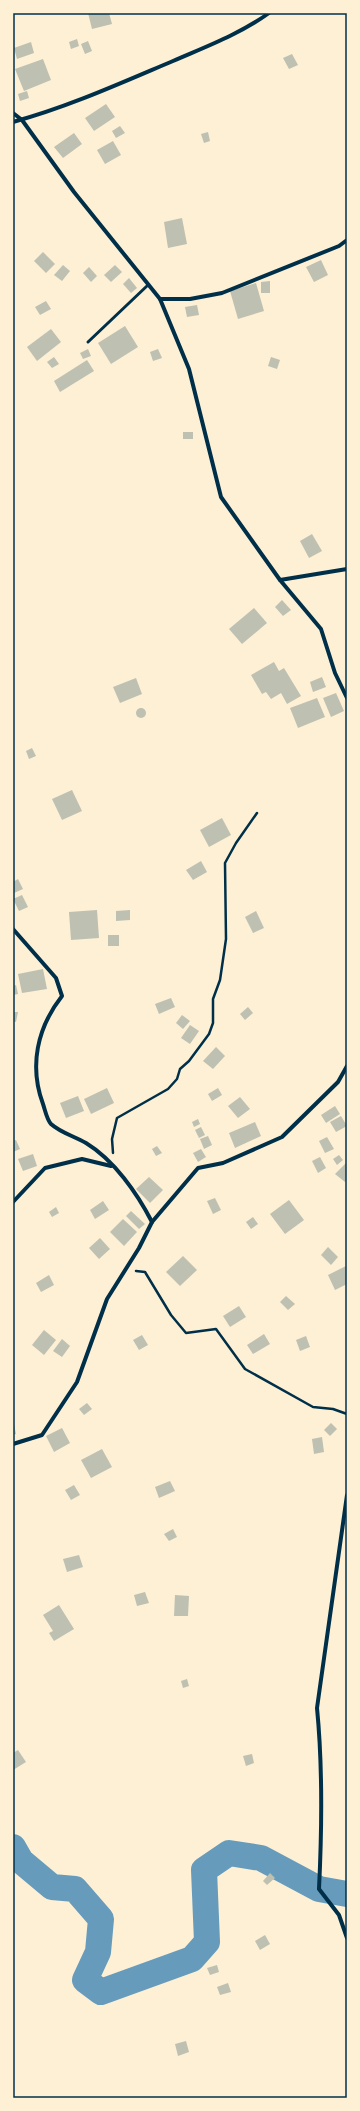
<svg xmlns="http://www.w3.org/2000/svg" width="360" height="2111" font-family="Signika,sans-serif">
  <rect width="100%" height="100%" fill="#fdf0d5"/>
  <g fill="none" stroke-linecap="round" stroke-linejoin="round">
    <path stroke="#669bbc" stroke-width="26" d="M13 1847 21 1861 52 1887 75 1889 101 1919 98 1952 85 1980 101 1992 192 1959 207 1942 204 1870 229 1853 261 1858 319 1889 347 1894"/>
  </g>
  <g fill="#bec0b2">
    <path d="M88 13H109L112 24 92 29Z"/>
    <path d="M77 39 79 46 71 49 69 42Z"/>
    <path d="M88 41 92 51 85 54 81 44Z"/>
    <path d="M31 42 34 53 17 59 14 48Z"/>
    <path d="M292 54 298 65 289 69 283 58Z"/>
    <path d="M43 59 51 80 24 91 15 69Z"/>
    <path d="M27 91 29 98 20 101 18 94Z"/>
    <path d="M106 104 115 117 94 131 85 118Z"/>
    <path d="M120 126 125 133 116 138 112 131Z"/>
    <path d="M208 132 210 141 204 143 201 134Z"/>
    <path d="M74 133 82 144 63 158 54 147Z"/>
    <path d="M113 141 121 155 105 164 97 150Z"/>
    <path d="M182 218 187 244 168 248 164 222Z"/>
    <path d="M43 252 55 264 46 273 34 261Z"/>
    <path d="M321 260 328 275 314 282 306 267Z"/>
    <path d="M63 265 70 271 62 281 54 275Z"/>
    <path d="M115 265 122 272 111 282 104 275Z"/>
    <path d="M89 267 97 276 91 282 83 273Z"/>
    <path d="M129 278 137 288 131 293 123 284Z"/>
    <path d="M270 281V293H261V282Z"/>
    <path d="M256 283 264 311 238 319 230 291Z"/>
    <path d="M46 301 51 309 40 315 35 307Z"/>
    <path d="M197 305 199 315 187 317 185 307Z"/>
    <path d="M125 326 138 347 111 364 98 343Z"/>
    <path d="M51 329 61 342 37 361 27 347Z"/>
    <path d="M88 349 91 356 83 359 80 353Z"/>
    <path d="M158 349 162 358 153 361 150 352Z"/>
    <path d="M54 357 59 364 52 368 47 362Z"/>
    <path d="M271 357 280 360 277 369 268 366Z"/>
    <path d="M87 360 94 371 60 392 54 381Z"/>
    <rect x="183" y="432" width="10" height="7"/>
    <path d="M312 534 322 551 309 558 300 541Z"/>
    <path d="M282 600 291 610 283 616 275 607Z"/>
    <path d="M254 608 267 623 242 644 229 629Z"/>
    <path d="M274 662 279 671 284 668 301 696 287 704 281 693 271 699 266 692 262 694 251 675Z"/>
    <path d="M322 677 326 687 313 692 310 682Z"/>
    <path d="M136 678 142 694 120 703 113 687Z"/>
    <path d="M336 693 344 711 331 717 323 698Z"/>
    <path d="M317 698 325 717 298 728 290 708Z"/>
    <circle cx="141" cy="713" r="5"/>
    <path d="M32 748 36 756 29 759 26 751Z"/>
    <path d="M72 790 82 811 62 820 52 799Z"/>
    <path d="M222 818 231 835 209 847 200 830Z"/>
    <path d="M201 861 207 872 193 880 186 870Z"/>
    <path d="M18 879 23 889 14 893 13 882Z"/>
    <path d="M22 895 28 907 19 911 13 899Z"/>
    <path d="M97 910 99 938 71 940 69 912Z"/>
    <path d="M130 910V920L116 921V911Z"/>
    <path d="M256 911 264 928 253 933 245 917Z"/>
    <rect x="108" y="935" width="11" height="11"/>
    <path d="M43 969 47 989 22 993 18 974Z"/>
    <path d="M16 985 18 994 13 995V986Z"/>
    <path d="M171 998 175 1007 159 1014 155 1004Z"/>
    <path d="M248 1007 253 1013 245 1020 240 1014Z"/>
    <path d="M13 1012H18L16 1022 13 1021Z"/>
    <path d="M182 1015 190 1021 183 1029 176 1023Z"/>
    <path d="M190 1025 199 1031 190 1044 181 1038Z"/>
    <path d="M216 1047 225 1056 213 1069 203 1061Z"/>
    <path d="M107 1088 114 1103 91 1114 84 1099Z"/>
    <path d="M218 1088 222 1095 212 1101 208 1094Z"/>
    <path d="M78 1096 84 1111 66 1118 60 1103Z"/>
    <path d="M240 1097 250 1109 238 1118 228 1106Z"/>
    <path d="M335 1106 340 1114 326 1123 321 1115Z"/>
    <path d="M341 1116 347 1126 336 1132 330 1122Z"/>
    <path d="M198 1119 200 1124 194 1127 192 1122Z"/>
    <path d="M255 1122 261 1136 235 1148 229 1133Z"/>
    <path d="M201 1127 205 1135 199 1138 195 1130Z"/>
    <path d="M208 1136 212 1145 204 1149 200 1139Z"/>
    <path d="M327 1137 334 1149 325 1153 319 1141Z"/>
    <path d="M16 1140 20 1149 13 1152V1141Z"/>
    <path d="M157 1146 162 1153 156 1156 152 1149Z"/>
    <path d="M201 1149 206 1157 198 1162 193 1153Z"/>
    <path d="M33 1154 37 1166 23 1171 18 1159Z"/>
    <path d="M339 1155 343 1160 337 1165 333 1159Z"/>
    <path d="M320 1157 326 1168 318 1173 312 1161Z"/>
    <path d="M347 1162V1180L345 1182 335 1174Z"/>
    <path d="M149 1177 163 1190 150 1203 136 1189Z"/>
    <path d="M215 1198 221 1210 213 1214 207 1201Z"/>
    <path d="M289 1200 304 1220 285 1234 270 1214Z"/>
    <path d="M103 1201 109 1210 95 1219 90 1210Z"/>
    <path d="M56 1207 59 1213 52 1217 49 1212Z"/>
    <path d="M131 1211 145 1224 139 1229 126 1216Z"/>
    <path d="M253 1217 258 1224 251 1229 246 1222Z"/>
    <path d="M123 1219 137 1232 124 1246 110 1232Z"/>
    <path d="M100 1238 110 1249 99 1259 89 1248Z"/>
    <path d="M328 1247 338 1257 331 1265 321 1255Z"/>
    <path d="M183 1256 197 1270 180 1286 166 1272Z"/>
    <path d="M346 1266 347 1284 335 1290 328 1275Z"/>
    <path d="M49 1275 54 1285 41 1292 36 1283Z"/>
    <path d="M286 1296 295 1304 288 1310 280 1302Z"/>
    <path d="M239 1306 246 1317 230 1327 223 1316Z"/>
    <path d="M44 1330 56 1340 44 1355 32 1345Z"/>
    <path d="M264 1334 270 1344 253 1354 247 1345Z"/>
    <path d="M142 1335 148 1345 139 1350 133 1340Z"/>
    <path d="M306 1336 310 1347 300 1351 296 1340Z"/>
    <path d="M62 1339 70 1346 62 1357 53 1351Z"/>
    <path d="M87 1403 92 1409 84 1415 79 1409Z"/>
    <path d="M13 1420 16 1434 13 1435Z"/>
    <path d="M331 1423 337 1429 330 1436 324 1430Z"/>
    <path d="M62 1428 70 1443 54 1452 46 1436Z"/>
    <path d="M322 1437 324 1452 314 1454 312 1439Z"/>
    <path d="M102 1449 112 1467 91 1478 81 1460Z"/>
    <path d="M170 1481 175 1491 159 1498 155 1487Z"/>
    <path d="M74 1485 80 1495 71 1500 65 1490Z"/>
    <path d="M173 1529 177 1537 169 1541 164 1534Z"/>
    <path d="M79 1555 83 1567 67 1572 63 1559Z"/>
    <path d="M145 1592 149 1603 137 1606 134 1595Z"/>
    <path d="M175 1595 189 1596 188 1616H174Z"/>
    <path d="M59 1605 74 1629 54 1641 49 1633 53 1631 43 1615Z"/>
    <path d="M187 1679 189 1686 183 1688 181 1681Z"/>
    <path d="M18 1750 26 1762 13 1770V1753Z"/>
    <path d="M252 1754 254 1763 246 1766 243 1756Z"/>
    <path d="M270 1873 275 1878 267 1885 263 1881Z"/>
    <path d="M265 1935 270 1944 260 1950 255 1941Z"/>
    <path d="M217 1965 219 1972 210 1975 207 1968Z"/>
    <path d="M228 1983 231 1992 220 1995 217 1987Z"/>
    <path d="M186 2041 189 2052 178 2056 175 2044Z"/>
  </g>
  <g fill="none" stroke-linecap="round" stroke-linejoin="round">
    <g stroke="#003049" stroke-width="2.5">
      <path d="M113 1153 112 1139 117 1118 168 1089 177 1079 180 1069 189 1061 209 1034 213 1023V999L220 980 226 939 225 863 236 843 257 813"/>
      <path d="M136 1271 145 1272 171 1315 186 1333 216 1329 245 1369 313 1407 333 1409 347 1414"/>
    </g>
    <path stroke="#003049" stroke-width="3" d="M88 342 148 285"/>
    <g stroke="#003049" stroke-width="4">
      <path d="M13 113 22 120 74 192 160 299 189 369 221 497 280 580 321 629 335 673 347 698"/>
      <path d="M13 122C68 107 121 83 173 61 205 47 240 34 269 13"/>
      <path d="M160 299H190L222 293 339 246 347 240"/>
      <path d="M280 580 347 569"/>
      <path d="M13 929 56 978 62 996C37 1028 29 1066 43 1104 45 1110 47 1120 51 1124 61 1133 74 1136 86 1143 114 1160 137 1193 152 1222"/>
      <path d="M13 1202 45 1168 82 1159 111 1166"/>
      <path d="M13 1444 42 1435 77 1382 107 1299 139 1248 152 1222 198 1168 223 1163 282 1137 338 1082 347 1066"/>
      <path d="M347 1495 317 1708C323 1769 322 1828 319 1889L339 1915 347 1938"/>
    </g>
  </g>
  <rect width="360" height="2111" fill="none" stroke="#fdf0d5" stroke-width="28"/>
  <rect x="14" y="14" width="332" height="2083" fill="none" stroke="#003049" stroke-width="1.5"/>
</svg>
